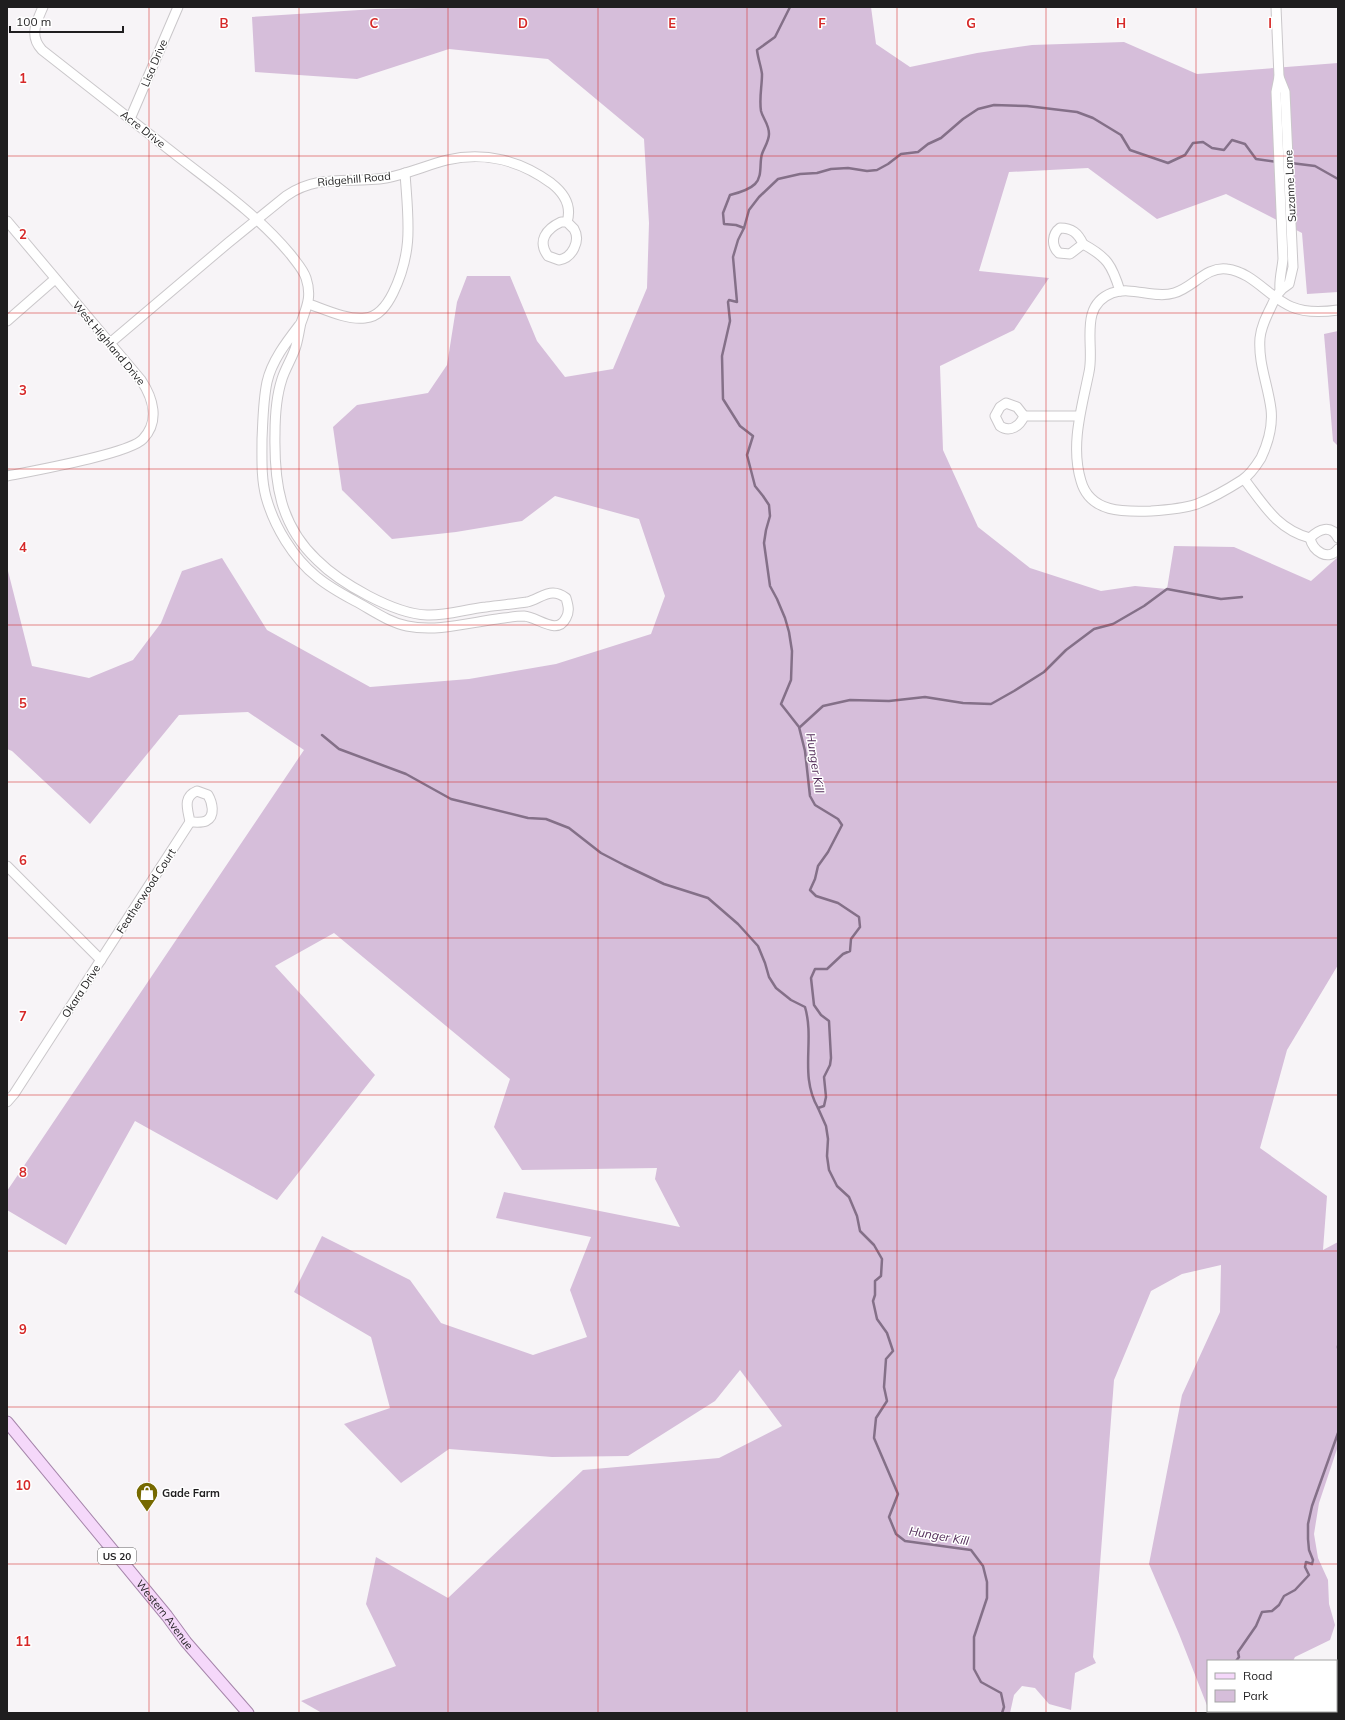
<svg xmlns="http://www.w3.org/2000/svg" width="1345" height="1720" font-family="Mulish,sans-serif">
  <rect width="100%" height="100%" fill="#f7f4f7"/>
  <g fill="#d6beda">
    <path d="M480 7H871L876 44 910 67 977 53 1032 45 1124 42 1197 74 1338 63V292L1307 294 1302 233 1226 194 1157 219 1088 168 1009 172 979 271 1049 278 1014 330 940 366 943 450 978 527 1030 568 1101 591 1135 586 1167 589 1174 546 1234 547 1311 581 1338 557V965L1287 1050 1260 1148 1327 1196 1323 1250 1338 1242V1446L1319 1503 1314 1534 1318 1558 1328 1580 1329 1604 1335 1625 1330 1640 1295 1657 1293 1661H1208V1708L1179 1634 1149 1564 1182 1395 1220 1312 1221 1265 1182 1274 1151 1291 1114 1380 1093 1657 1096 1663 1075 1673 1071 1710 1049 1704 1035 1688 1022 1686 1014 1695 1010 1713H322L301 1701 396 1666 366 1604 376 1557 448 1598 583 1470 719 1458 782 1426 740 1370 715 1401 628 1456 552 1457 449 1449 401 1483 344 1424 390 1408 371 1337 294 1292 322 1236 410 1280 441 1323 533 1355 587 1337 570 1290 591 1237 496 1218 504 1192 680 1227 655 1179 657 1168 522 1170 494 1127 510 1079 334 933 275 966 375 1075 277 1200 135 1121 66 1245 7 1210V1191L304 750 248 712 179 715 90 824 12 751 7 749V567L32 666 89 678 133 660 161 623 182 571 222 558 267 630 370 687 469 679 556 664 651 634 665 596 639 519 555 496 522 521 456 532 392 539 342 490 333 427 357 405 428 393 447 365 457 302 467 276H510L537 341 565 377 613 369 647 288 649 223 644 139 548 59 449 49 357 79 255 72 252 17 375 9Z"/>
    <path d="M1338 331V446L1333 441 1324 334Z"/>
    <path d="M1209 1711H1300V1713H1210Z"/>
  </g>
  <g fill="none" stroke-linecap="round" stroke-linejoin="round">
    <g stroke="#847088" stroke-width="2.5">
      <path d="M790 7 775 37 757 50C758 59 761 66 762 74 762 87 759 98 761 111 763 119 769 124 769 134 769 141 764 148 762 154 759 163 763 176 755 184 749 190 738 193 730 195L723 213 724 224 736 225 744 228 738 240 733 257 737 302 729 300 728 302 730 321 722 356 723 399 740 426 753 436 747 455 755 486 763 496 769 505 770 516 766 530 764 543 770 586 777 599 785 618 789 632 792 651 791 680 781 704 799 727 805 751 810 796 815 805 838 819 842 825 828 852 818 866 815 879 810 890 816 896 838 903 859 917 860 927 851 939 850 951 843 954 827 969H815L811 978 814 1005 821 1015 829 1021 831 1058 830 1065 824 1077 826 1097 824 1106 818 1108 826 1126 828 1139 827 1156 829 1170 837 1186 849 1197 857 1216 860 1231 874 1245 882 1259 881 1276 875 1281V1295L873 1301 877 1319 887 1333 893 1351 886 1359 884 1387 887 1401 876 1418 874 1438 898 1494 889 1517 896 1534 905 1541 971 1550 983 1566 987 1582V1598L974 1637V1669L981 1682 1001 1693 1004 1707 1002 1713"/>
      <path d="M1291 163 1315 166 1338 179"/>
      <path d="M744 228 749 210 759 197 778 179 800 174 817 173 831 169 848 168 867 171 877 170 888 164 901 154 918 152 928 144 941 138 963 119 978 109 994 105 1027 106 1077 112 1093 118 1121 135 1130 150 1168 163 1185 155 1193 143 1203 142 1212 148 1224 150 1232 140 1245 144 1256 159 1278 162"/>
      <path d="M800 727 823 706 850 700 889 701 925 697 963 703 991 704 1014 691 1044 672 1066 650 1094 629 1113 624 1144 606 1167 589 1221 599 1242 597"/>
      <path d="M322 735 339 749 406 774 451 799 528 818 546 819 569 828 601 853 624 865 664 884 708 898 738 924 758 946 765 963 769 977 776 988 791 1000 805 1007C815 1041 799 1075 818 1108"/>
      <path d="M1338 1346V1348"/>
      <path d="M1236 1661 1239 1657 1238 1652 1256 1626 1262 1612 1272 1611 1279 1605 1284 1596 1295 1590 1309 1575 1305 1567 1306 1562 1312 1564 1313 1560 1309 1550 1308 1539V1524L1312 1506 1338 1433"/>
      <path d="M1233 1713 1234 1711"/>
    </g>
    <g stroke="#cac7ca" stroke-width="11">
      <g id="minor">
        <path d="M43 7C36 23 29 36 42 50 87 85 132 120 176 155 216 186 259 216 291 255 296 262 303 269 306 278 312 296 307 306 301 323 299 331 298 341 295 349 291 360 285 369 282 379 276 397 275 415 275 434 274 483 280 525 317 560 340 583 394 614 427 615 446 616 466 609 486 607 500 605 514 604 527 602 536 600 544 593 553 593 558 593 562 595 566 598 568 605 570 611 566 618 557 636 538 617 524 616 515 616 505 618 497 619 468 623 436 632 407 626 388 622 372 610 355 601 342 594 329 587 317 577 293 558 274 526 266 497 261 478 262 458 262 439 263 420 263 401 267 382 272 360 288 340 301 323"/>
        <path d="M1276 7 1279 77 1276 92 1283 259C1282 270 1279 279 1280 290"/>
        <path d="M1279 77 1285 92 1293 267 1289 284C1279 290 1276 296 1271 307 1266 317 1261 327 1260 338 1258 363 1268 385 1271 409 1273 426 1268 443 1261 458 1256 466 1250 475 1242 480 1228 489 1212 498 1197 504 1182 509 1167 510 1151 511 1124 512 1090 513 1081 481 1070 445 1082 407 1089 372 1095 346 1078 306 1112 293 1132 286 1154 299 1174 293 1193 288 1206 266 1227 269 1253 272 1269 298 1292 307 1306 313 1324 312 1338 310"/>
        <path d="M130 119 178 7"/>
        <path d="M7 221 141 380C153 398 160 421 143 439 129 454 32 471 7 476"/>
        <path d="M561 222H567C569 224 572 227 574 229 581 241 572 258 559 260L548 256C537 241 546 229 561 222Z"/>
        <path d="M1060 228C1072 228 1078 233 1083 244L1070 254 1059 253C1051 246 1052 234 1060 228Z"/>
        <path d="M1083 244C1107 257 1112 265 1120 291"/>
        <path d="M309 304C326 310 347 320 365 318 379 317 387 305 393 293 414 250 408 219 405 173"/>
        <path d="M7 321 55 279"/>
        <path d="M110 343 228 243 286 196C319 173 350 184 386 178 407 174 427 165 447 160 485 151 521 161 551 183 564 193 572 206 567 222"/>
        <path d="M1006 403 1017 407 1024 416C1020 426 1010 433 1000 426L995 416 1000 407Z"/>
        <path d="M1024 416H1079"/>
        <path d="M1244 479C1264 505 1277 529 1310 538"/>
        <path d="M1338 538C1331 524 1319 529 1310 538 1313 551 1328 562 1338 549"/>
        <path d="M197 791 208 795C212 802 216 816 206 821 202 823 195 822 190 822 188 810 182 797 197 791Z"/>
        <path d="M7 866 101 960"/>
        <path d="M7 1102 14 1094 190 822"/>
      </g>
    </g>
    <g stroke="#a686ab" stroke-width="13">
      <g id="major">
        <path id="s1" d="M7 1422 167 1616 186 1642 248 1713"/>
      </g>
    </g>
    <use href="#minor" stroke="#fff" stroke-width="9"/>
    <use href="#major" stroke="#f5d8fa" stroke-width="11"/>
  </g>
  <path fill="none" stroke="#d62828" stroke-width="1" stroke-opacity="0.55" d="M149 7V1713M299 7V1713M448 7V1713M598 7V1713M747 7V1713M897 7V1713M1046 7V1713M1196 7V1713M7 156H1338M7 313H1338M7 469H1338M7 625H1338M7 782H1338M7 938H1338M7 1095H1338M7 1251H1338M7 1407H1338M7 1564H1338"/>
  <defs>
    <g id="shop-pin" transform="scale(1.15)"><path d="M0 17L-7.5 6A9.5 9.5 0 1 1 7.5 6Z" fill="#766900" stroke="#fff"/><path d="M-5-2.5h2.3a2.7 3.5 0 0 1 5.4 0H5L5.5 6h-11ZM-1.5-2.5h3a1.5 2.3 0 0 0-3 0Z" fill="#fff"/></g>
  </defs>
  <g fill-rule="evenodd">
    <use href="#shop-pin" x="147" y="1493"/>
  </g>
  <g text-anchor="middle" stroke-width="3" stroke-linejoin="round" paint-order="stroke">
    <rect fill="#fff" stroke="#626262" stroke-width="1" x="98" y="1548" width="38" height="16" rx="3"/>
    <g font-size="10" font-weight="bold" fill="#1f1e1f">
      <text x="117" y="1560">US 20</text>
    </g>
    <g font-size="11" fill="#1f1e1f" stroke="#fff">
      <text transform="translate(154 63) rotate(-67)" y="4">Lisa Drive</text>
      <text transform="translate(143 129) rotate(38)" y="4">Acre Drive</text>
      <text transform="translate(354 179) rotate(-5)" y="4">Ridgehill Road</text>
      <text transform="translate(1290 186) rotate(-93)" y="4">Suzanne Lane</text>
      <text transform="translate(109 343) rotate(50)" y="4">West Highland Drive</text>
      <text transform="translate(146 891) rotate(-57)" y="4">Featherwood Court</text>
      <text transform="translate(81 991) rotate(-57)" y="4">Okara Drive</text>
      <text dy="4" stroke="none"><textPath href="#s1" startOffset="249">Western Avenue</textPath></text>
    </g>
    <g font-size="11" font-weight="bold" fill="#1f1e1f" stroke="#fff" text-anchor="start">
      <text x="162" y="1497">Gade Farm</text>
    </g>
    <g font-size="12" font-style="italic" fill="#512b57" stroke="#fff">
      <text transform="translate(815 763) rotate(81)" y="4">Hunger Kill</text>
      <text transform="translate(939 1536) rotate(10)" y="4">Hunger Kill</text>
    </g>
  </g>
  <g font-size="13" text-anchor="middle" font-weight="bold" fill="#d62828" stroke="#fff" stroke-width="3" stroke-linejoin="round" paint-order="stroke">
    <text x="224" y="28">B</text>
    <text x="374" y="28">C</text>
    <text x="523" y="28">D</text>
    <text x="672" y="28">E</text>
    <text x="822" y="28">F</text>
    <text x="971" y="28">G</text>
    <text x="1121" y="28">H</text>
    <text x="1270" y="28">I</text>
    <text x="23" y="83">1</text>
    <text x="23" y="239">2</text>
    <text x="23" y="395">3</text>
    <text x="23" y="552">4</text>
    <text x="23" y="708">5</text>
    <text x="23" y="865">6</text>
    <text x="23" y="1021">7</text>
    <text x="23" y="1177">8</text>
    <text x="23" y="1334">9</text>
    <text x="23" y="1490">10</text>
    <text x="23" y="1646">11</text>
  </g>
  <rect width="1345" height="1720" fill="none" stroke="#1f1e1f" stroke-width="16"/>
  <rect x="1207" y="1660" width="130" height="52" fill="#ffffff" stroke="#a5a5a5"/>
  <rect x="1215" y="1673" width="20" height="6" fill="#f5d8fa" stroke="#a5a5a5"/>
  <text x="1243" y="1680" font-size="12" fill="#1f1e1f">Road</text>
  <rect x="1215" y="1690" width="20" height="12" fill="#d6beda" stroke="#a5a5a5"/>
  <text x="1243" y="1700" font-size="12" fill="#1f1e1f">Park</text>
  <path d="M10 26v6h113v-6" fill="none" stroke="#1f1e1f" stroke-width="2"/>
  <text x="16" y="26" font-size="12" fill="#1f1e1f" stroke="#ffffff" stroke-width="3" paint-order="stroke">100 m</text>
</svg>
